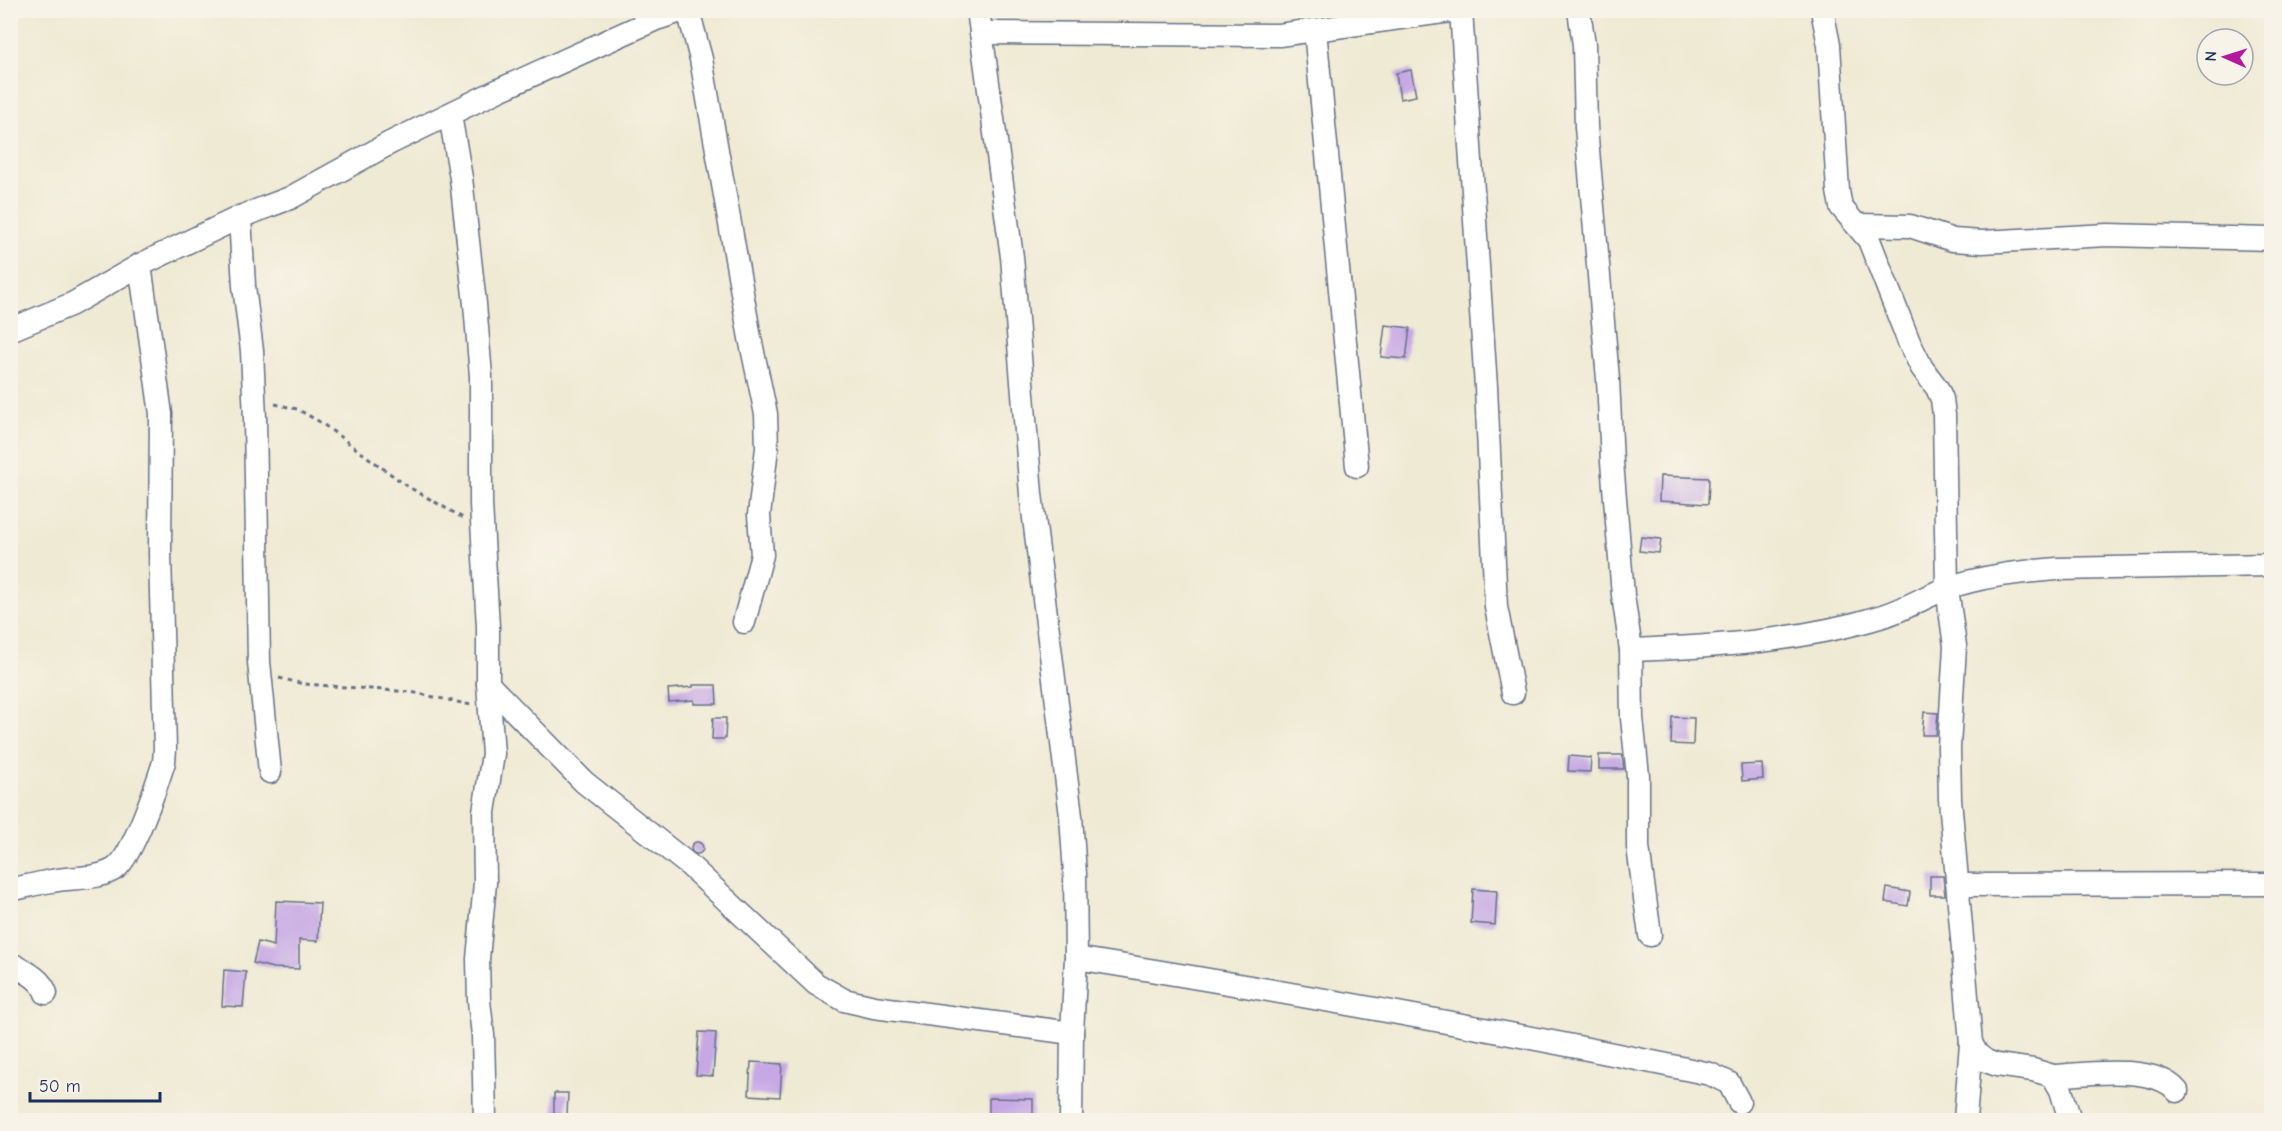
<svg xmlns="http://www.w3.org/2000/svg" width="2282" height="1131" font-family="'Comic Neue',sans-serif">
  <rect width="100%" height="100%" fill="#f7f3e8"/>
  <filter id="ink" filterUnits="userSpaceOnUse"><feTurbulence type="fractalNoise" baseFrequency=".0167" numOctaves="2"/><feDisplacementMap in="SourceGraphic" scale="12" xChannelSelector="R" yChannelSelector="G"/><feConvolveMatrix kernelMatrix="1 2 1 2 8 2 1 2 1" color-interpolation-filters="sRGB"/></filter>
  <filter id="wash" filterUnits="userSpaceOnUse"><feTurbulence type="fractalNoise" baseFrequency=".008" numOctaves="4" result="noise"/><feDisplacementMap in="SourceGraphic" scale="24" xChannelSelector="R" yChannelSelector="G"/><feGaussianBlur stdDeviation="1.35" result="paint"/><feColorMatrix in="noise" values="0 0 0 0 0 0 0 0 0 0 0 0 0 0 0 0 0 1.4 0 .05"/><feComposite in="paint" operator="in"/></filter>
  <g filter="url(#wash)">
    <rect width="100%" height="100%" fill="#efead3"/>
    <g id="blocks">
      <g fill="#c6a9e4">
        <path d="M1411 70 1416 96 1400 99 1396 73Z"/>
        <path d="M1385 325 1410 328 1406 359 1381 357Z"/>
        <path d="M1660 476 1709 478 1708 504 1659 501Z"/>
        <path d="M1641 537 1661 539 1659 553 1639 551Z"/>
        <path d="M693 685H716L717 704H694V700L669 702 668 689 693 687Z"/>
        <path d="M1924 712 1938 713 1936 735H1922Z"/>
        <path d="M1672 717 1694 718 1693 745 1671 744Z"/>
        <path d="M713 718H726L725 739H712Z"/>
        <path d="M1599 755H1622L1624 769H1599Z"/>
        <path d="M1569 756 1591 758 1590 772 1568 771Z"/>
        <path d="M1762 764 1763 779 1742 781 1741 765Z"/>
        <circle cx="697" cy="848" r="6"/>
        <path d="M1930 876H1943L1945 895H1930Z"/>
        <path d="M1887 888 1910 892 1908 906 1885 902Z"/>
        <path d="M1473 889 1497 891 1495 925 1471 923Z"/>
        <path d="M276 901 320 903 318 941 299 940V969L273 968 253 963 258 942 274 946Z"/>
        <path d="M224 970 246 972 243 1007 222 1006Z"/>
        <path d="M699 1032 716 1033 713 1076 696 1075Z"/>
        <path d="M751 1062 782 1064 780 1097 749 1095Z"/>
        <path d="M554 1093H568L567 1115 554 1114Z"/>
        <path d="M989 1098 1033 1099V1120H989Z"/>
      </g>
    </g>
  </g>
  <g filter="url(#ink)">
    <use href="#blocks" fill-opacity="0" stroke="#657087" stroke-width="1.5"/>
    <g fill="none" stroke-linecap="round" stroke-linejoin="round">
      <g stroke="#657087" stroke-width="25">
        <g id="minor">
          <path d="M688 10 701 59 750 338 766 414 767 448 759 515 762 555 744 622"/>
          <path d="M978 10 1012 257 1031 494 1071 816 1075 874 1076 958 1072 1033 1071 1120"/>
          <path d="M1461 10 1486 387 1496 607 1513 693"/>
          <path d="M1579 10 1584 45 1586 127 1608 379 1612 462 1623 595 1631 650 1632 718 1638 776V847L1650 935"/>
          <path d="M1822 10 1829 45 1838 191 1841 207 1869 240 1909 342 1922 368 1937 388 1942 399 1944 415 1947 588 1955 646 1949 747 1950 799 1971 1043 1965 1120"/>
          <path d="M1315 30 1357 466"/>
          <path d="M981 33 1279 35 1457 10"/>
          <path d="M450 115 461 178 475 304 481 376V504L488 627V684L493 754 484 812 485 883 478 959 479 1001 483 1035 485 1120"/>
          <path d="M240 217 244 286 252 351 255 418 259 662 270 772"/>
          <path d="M1858 225 1910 226 1953 240 1982 242 2107 235 2272 239"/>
          <path d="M10 330 72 304 140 265 240 217 290 198 390 143 499 90 656 19 684 10"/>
          <path d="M1631 650C1714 647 1802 641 1883 616 1904 610 1924 597 1945 589 1980 576 2020 572 2057 569L2272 565"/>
          <path d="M488 684 584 782 689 865 816 984 844 1000 874 1007 1072 1033"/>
          <path d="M1959 885 2272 884"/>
          <path d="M10 890C24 887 38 883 52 881 71 877 99 880 116 868 133 855 157 784 164 762L165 749 160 553 161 414 140 265"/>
          <path d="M1076 958C1288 992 1500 1030 1710 1074L1729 1083 1739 1102"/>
          <path d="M10 963C24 971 41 978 46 993"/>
          <path d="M1971 1043 1977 1054 1986 1061 1997 1065 2033 1070 2053 1076 2061 1090 2070 1120"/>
          <path d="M2053 1076C2086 1074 2155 1064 2177 1091"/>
        </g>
      </g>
      <g stroke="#657087" stroke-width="3" stroke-dasharray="4.5 4.5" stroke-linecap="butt">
        <path d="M275 404 297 409 320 422 407 486 463 518"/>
        <path d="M279 678 304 684 411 692 471 705"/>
      </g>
      <use href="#minor" stroke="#fff" stroke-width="22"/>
    </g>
  </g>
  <rect width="2282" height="1131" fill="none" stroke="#f7f3e8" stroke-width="36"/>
  <g transform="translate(2225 57) rotate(273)"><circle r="28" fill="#f7f3e8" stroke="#9fa5b1" stroke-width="1.5"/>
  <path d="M0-4.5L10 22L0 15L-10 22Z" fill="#b5179e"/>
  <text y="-9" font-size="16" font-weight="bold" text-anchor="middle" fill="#1b2f5e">N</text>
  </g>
  <path d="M30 1092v9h130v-9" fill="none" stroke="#1b2f5e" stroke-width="3"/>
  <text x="39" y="1092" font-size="18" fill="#1b2f5e" stroke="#f7f3e8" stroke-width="4.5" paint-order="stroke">50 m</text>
</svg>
